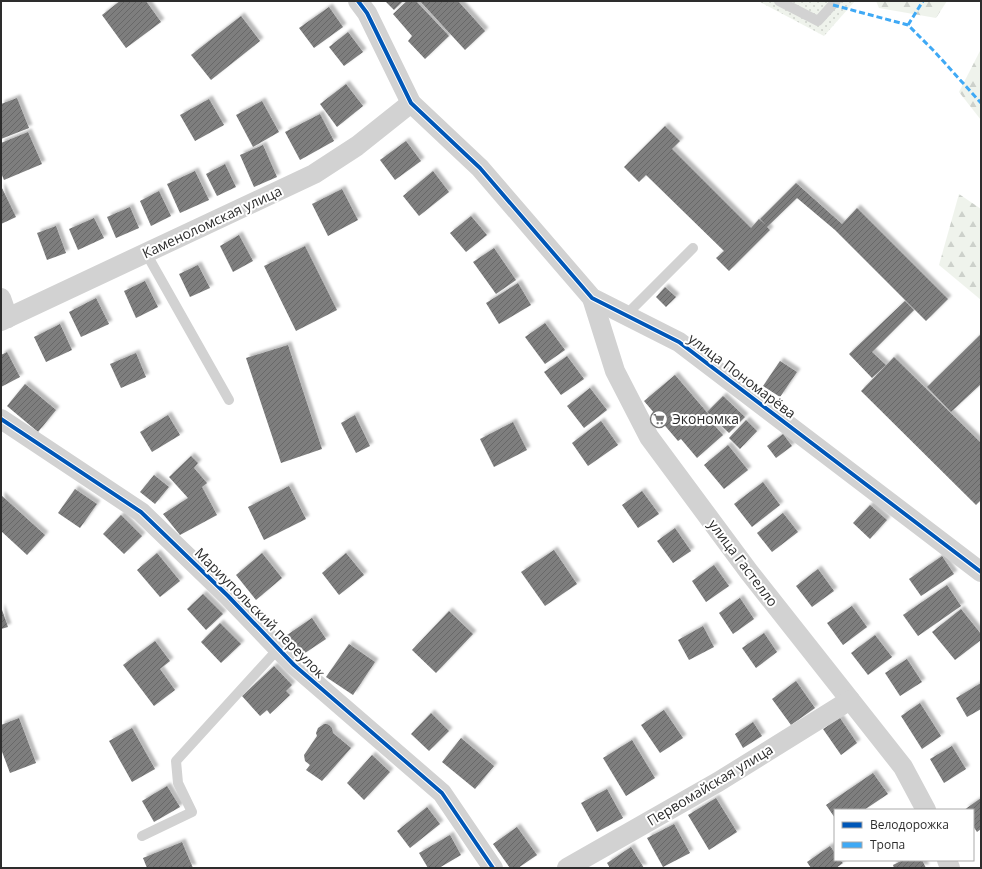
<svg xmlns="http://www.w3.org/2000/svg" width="982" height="869" font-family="'Open Sans',sans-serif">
  <defs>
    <pattern id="green-dots" width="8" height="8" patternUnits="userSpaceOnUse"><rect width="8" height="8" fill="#eff3ec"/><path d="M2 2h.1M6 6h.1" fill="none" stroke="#cdd1cb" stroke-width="1.8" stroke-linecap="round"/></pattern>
    <pattern id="forest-firs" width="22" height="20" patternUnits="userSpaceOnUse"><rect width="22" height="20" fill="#eff3ec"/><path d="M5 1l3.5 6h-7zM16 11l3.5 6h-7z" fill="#cdd1cb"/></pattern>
    <pattern id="building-hatch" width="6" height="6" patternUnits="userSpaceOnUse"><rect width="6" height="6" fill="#7e7e7e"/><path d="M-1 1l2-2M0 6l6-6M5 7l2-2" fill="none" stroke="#686868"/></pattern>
    <filter id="shadow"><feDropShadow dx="3.5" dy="-3.5" stdDeviation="1" flood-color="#0004"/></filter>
  </defs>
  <rect width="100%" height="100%" fill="#fff"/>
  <path fill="url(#green-dots)" d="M758 1H855L824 36Z"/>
  <g fill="url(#forest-firs)">
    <path d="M876 1H947L936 18 879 8Z"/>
    <path d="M981 49V120L959 92Z"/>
    <path d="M959 194 981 209V300L939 265Z"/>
  </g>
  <g fill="url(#building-hatch)" filter="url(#shadow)">
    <path d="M120 1H146L161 22 126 48 102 15Z"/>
    <path d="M385 1H403L394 10Z"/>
    <path d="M407 1H416L449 36 425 59 408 41 412 36 393 14Z"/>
    <path d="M420 1H458L485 31 465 50Z"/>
    <path d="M329 7 343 27 314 48 299 28Z"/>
    <path d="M241 16 260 41 211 80 191 55Z"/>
    <path d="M348 32 363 52 344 66 329 47Z"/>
    <path d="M346 84 363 106 337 127 320 104Z"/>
    <path d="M17 98 29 128 1 139V104Z"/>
    <path d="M209 99 224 125 195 141 180 115Z"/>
    <path d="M262 101 279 132 253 147 236 115Z"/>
    <path d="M320 114 334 141 300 160 285 132Z"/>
    <path d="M665 126 680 141 672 149 751 228 759 219 766 225 760 219 796 183 842 224 857 208 948 299 926 321 835 230 797 198 767 227 770 230 729 271 716 258 724 251 646 175 639 182 624 167Z"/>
    <path d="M28 132 42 164 4 180 1 173V143Z"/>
    <path d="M406 141 421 161 395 180 380 160Z"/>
    <path d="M263 145 277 177 254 187 240 155Z"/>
    <path d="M225 164 236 187 217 196 206 174Z"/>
    <path d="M195 171 209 200 180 213 167 184Z"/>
    <path d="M433 171 449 192 419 216 403 196Z"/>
    <path d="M1 186 16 217 1 224Z"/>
    <path d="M342 189 358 220 328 236 312 204Z"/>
    <path d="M159 191 171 216 151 226 140 201Z"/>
    <path d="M130 207 139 228 116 238 107 217Z"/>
    <path d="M471 216 487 235 466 252 450 233Z"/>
    <path d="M94 218 104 238 78 250 69 229Z"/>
    <path d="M56 226 66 253 47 260 37 233Z"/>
    <path d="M239 235 253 261 233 272 220 246Z"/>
    <path d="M305 246 337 310 296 331 264 266Z"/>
    <path d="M494 248 516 280 496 294 473 262Z"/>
    <path d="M198 265 210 288 190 297 179 274Z"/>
    <path d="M145 281 158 307 136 318 124 291Z"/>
    <path d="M518 283 531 305 499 324 486 303Z"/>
    <path d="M665 287 676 297 666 307 656 297Z"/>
    <path d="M96 298 109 324 81 337 69 312Z"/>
    <path d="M905 301 914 310 872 352 886 365 872 378 849 354Z"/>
    <path d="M545 323 565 350 545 364 525 337Z"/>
    <path d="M60 324 72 350 46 362 34 337Z"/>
    <path d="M981 334V384L951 412 927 387Z"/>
    <path d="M288 345 322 449 281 463 246 358Z"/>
    <path d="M7 352 20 377 1 387V355Z"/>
    <path d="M136 353 146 377 121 388 110 364Z"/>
    <path d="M567 356 584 379 561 395 544 372Z"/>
    <path d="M894 357 981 443V500L976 505 861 391Z"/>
    <path d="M780 361 797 372 780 397 763 386Z"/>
    <path d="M675 375 710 416 708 418 723 435 697 458 681 439 678 441 644 401Z"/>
    <path d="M25 384 56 410 38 432 7 406Z"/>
    <path d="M590 388 607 410 584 428 567 406Z"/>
    <path d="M723 396 745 417 729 433 707 412Z"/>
    <path d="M168 415 180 435 152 452 140 432Z"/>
    <path d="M355 415 370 446 356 453 341 423Z"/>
    <path d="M746 420 757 431 740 449 729 438Z"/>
    <path d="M601 421 618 445 588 466 572 443Z"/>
    <path d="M513 422 527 450 494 467 480 439Z"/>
    <path d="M783 434 792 446 776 458 767 446Z"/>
    <path d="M728 445 748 470 724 489 704 465Z"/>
    <path d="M191 456 198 463 194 468 207 483 202 487 217 515 180 535 163 514 188 498 169 477Z"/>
    <path d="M154 475 169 487 155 504 140 492Z"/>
    <path d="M763 482 780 505 752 527 734 504Z"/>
    <path d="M289 486 306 519 264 540 248 507Z"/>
    <path d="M75 489 97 504 80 528 58 513Z"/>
    <path d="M642 491 659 514 638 528 622 505Z"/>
    <path d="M1 495 45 535 27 555 1 531Z"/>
    <path d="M870 505 887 520 870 539 853 523Z"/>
    <path d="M783 513 798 532 772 552 757 533Z"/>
    <path d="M121 515 142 536 124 554 103 534Z"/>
    <path d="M675 528 691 551 673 563 657 541Z"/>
    <path d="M554 550 577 584 545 606 521 572Z"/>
    <path d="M157 553 180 581 160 597 137 570Z"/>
    <path d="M262 553 282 578 256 600 236 575Z"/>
    <path d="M346 553 364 575 339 595 322 573Z"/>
    <path d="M942 556 954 574 921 596 909 579Z"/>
    <path d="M714 565 729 586 706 602 692 581Z"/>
    <path d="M818 569 834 591 812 607 796 586Z"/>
    <path d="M947 585 961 606 918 636 903 615Z"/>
    <path d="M203 594 223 614 206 630 187 609Z"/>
    <path d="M740 598 754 619 733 634 719 613Z"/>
    <path d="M852 606 867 627 843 645 827 623Z"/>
    <path d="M1 607 8 627 1 629Z"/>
    <path d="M961 609 981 634V640L955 660 932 632Z"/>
    <path d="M449 611 473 634 436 673 412 650Z"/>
    <path d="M312 618 326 639 302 655 287 635Z"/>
    <path d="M220 623 241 644 221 663 201 642Z"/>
    <path d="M703 626 714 647 689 660 678 640Z"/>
    <path d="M764 633 777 652 756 668 742 648Z"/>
    <path d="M875 635 892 657 868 675 851 653Z"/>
    <path d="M155 641 170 661 160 669 175 690 154 706 123 665Z"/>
    <path d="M349 644 375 662 353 695 326 677Z"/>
    <path d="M907 659 922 682 900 696 885 673Z"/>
    <path d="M274 666 292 685 286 691 290 695 270 714 267 710 260 716 242 696Z"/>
    <path d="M796 681 815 708 791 725 772 699Z"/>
    <path d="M981 683V709L967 717 956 698Z"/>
    <path d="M920 703 941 736 922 749 901 716Z"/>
    <path d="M664 710 683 738 660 753 641 725Z"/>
    <path d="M431 713 449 731 429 751 411 734Z"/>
    <path d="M19 718 36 763 10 773 1 749V725Z"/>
    <path d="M840 718 857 743 841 755 823 729Z"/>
    <path d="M753 722 762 736 743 748 735 734Z"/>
    <path d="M324 724H327L329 725 332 728 333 733 351 748 322 781 306 770 310 765 305 761 304 755 317 736 316 733 318 728Z"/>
    <path d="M132 728 155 769 132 782 109 741Z"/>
    <path d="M461 738 494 766 475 789 442 762Z"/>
    <path d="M632 740 655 778 626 796 603 758Z"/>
    <path d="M952 746 966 769 944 783 930 759Z"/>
    <path d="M372 755 390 772 364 800 347 783Z"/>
    <path d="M873 773 888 794 864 810H835V818L826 805Z"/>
    <path d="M167 786 180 807 154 822 142 801Z"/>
    <path d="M607 789 623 818 597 832 581 803Z"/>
    <path d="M716 798 737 832 709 850 688 815Z"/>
    <path d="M981 798V829L977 832 973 826V810H964Z"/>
    <path d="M427 807 440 824 410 848 397 831Z"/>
    <path d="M674 824 690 853 663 867 647 838Z"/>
    <path d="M517 827 537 855 518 868H510L493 844Z"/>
    <path d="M450 835 461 855 439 868H428L419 853Z"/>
    <path d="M182 842 193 868H147L143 858Z"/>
    <path d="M830 846 835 853V860H840L843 863 836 868H811L807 862Z"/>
    <path d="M631 847 644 868H610L607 863Z"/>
    <path d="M903 860H922L926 868H894L893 865Z"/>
  </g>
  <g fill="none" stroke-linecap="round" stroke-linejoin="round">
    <g stroke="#d2d2d2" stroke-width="10">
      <path d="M779 1 818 21 836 1"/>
      <path d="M146 253 229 400"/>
      <path d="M626 315 693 248"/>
      <path d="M142 836 192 812 178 783 176 761 278 649"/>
    </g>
    <g stroke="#d2d2d2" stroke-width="20">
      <path d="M358 1 367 13 411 103 480 168 592 298 679 342 981 572"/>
      <path d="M1 298 8 318"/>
      <path d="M592 298 615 371 649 437 749 572 903 767 926 810"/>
      <path d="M1 321 314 174 357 146 411 103"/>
      <path d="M1 419 141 512 228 596 294 665 442 793 493 868"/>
      <path d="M947 860 950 868"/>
      <path d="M567 868 718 782 850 700"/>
    </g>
    <g stroke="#3fa9f5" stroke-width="3" stroke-dasharray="6 3" stroke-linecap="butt">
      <path d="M833 5 908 25 934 51 981 103"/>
      <path d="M908 25 923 1"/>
    </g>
    <g stroke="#fff" stroke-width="6">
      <g id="cycleway">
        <path d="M358 1 367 13 411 103 480 168 592 298 679 342 981 572"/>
        <path d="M1 419 141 512 228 596 294 665 442 793 493 868"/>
      </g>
    </g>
    <use href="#cycleway" stroke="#0057b8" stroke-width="4"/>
  </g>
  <defs>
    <g id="supermarket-ring" transform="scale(0.9)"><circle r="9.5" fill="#fff" stroke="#767676" stroke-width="1.5"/><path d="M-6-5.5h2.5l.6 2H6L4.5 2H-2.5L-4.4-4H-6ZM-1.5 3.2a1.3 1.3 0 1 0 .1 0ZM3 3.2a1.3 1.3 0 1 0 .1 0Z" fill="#767676"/></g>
  </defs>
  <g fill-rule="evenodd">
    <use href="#supermarket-ring" x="659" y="419"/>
  </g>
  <g text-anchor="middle" stroke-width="4" stroke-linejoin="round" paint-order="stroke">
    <g font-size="14" fill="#2d2d2d" stroke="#fff">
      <text transform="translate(212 222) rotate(-25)" y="5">Каменоломская улица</text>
      <text transform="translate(742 376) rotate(37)" y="5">улица Пономарёва</text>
      <text transform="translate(743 563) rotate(53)" y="5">улица Гастелло</text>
      <text transform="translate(260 613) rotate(45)" y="5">Мариупольский переулок</text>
      <text transform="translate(710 785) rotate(-31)" y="5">Первомайская улица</text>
    </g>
    <g font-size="14" fill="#2d2d2d" stroke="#fff" text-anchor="start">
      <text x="672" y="424">Экономка</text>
    </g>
  </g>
  <rect width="982" height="869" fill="none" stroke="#2d2d2d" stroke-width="4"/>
  <rect x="834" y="809" width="140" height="52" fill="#ffffff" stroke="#ababab"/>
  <rect x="842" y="822" width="20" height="6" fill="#0057b8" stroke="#ababab"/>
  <text x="870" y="829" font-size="12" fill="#2d2d2d">Велодорожка</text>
  <rect x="842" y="842" width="20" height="6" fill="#3fa9f5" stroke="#ababab"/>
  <text x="870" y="849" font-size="12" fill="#2d2d2d">Тропа</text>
</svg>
